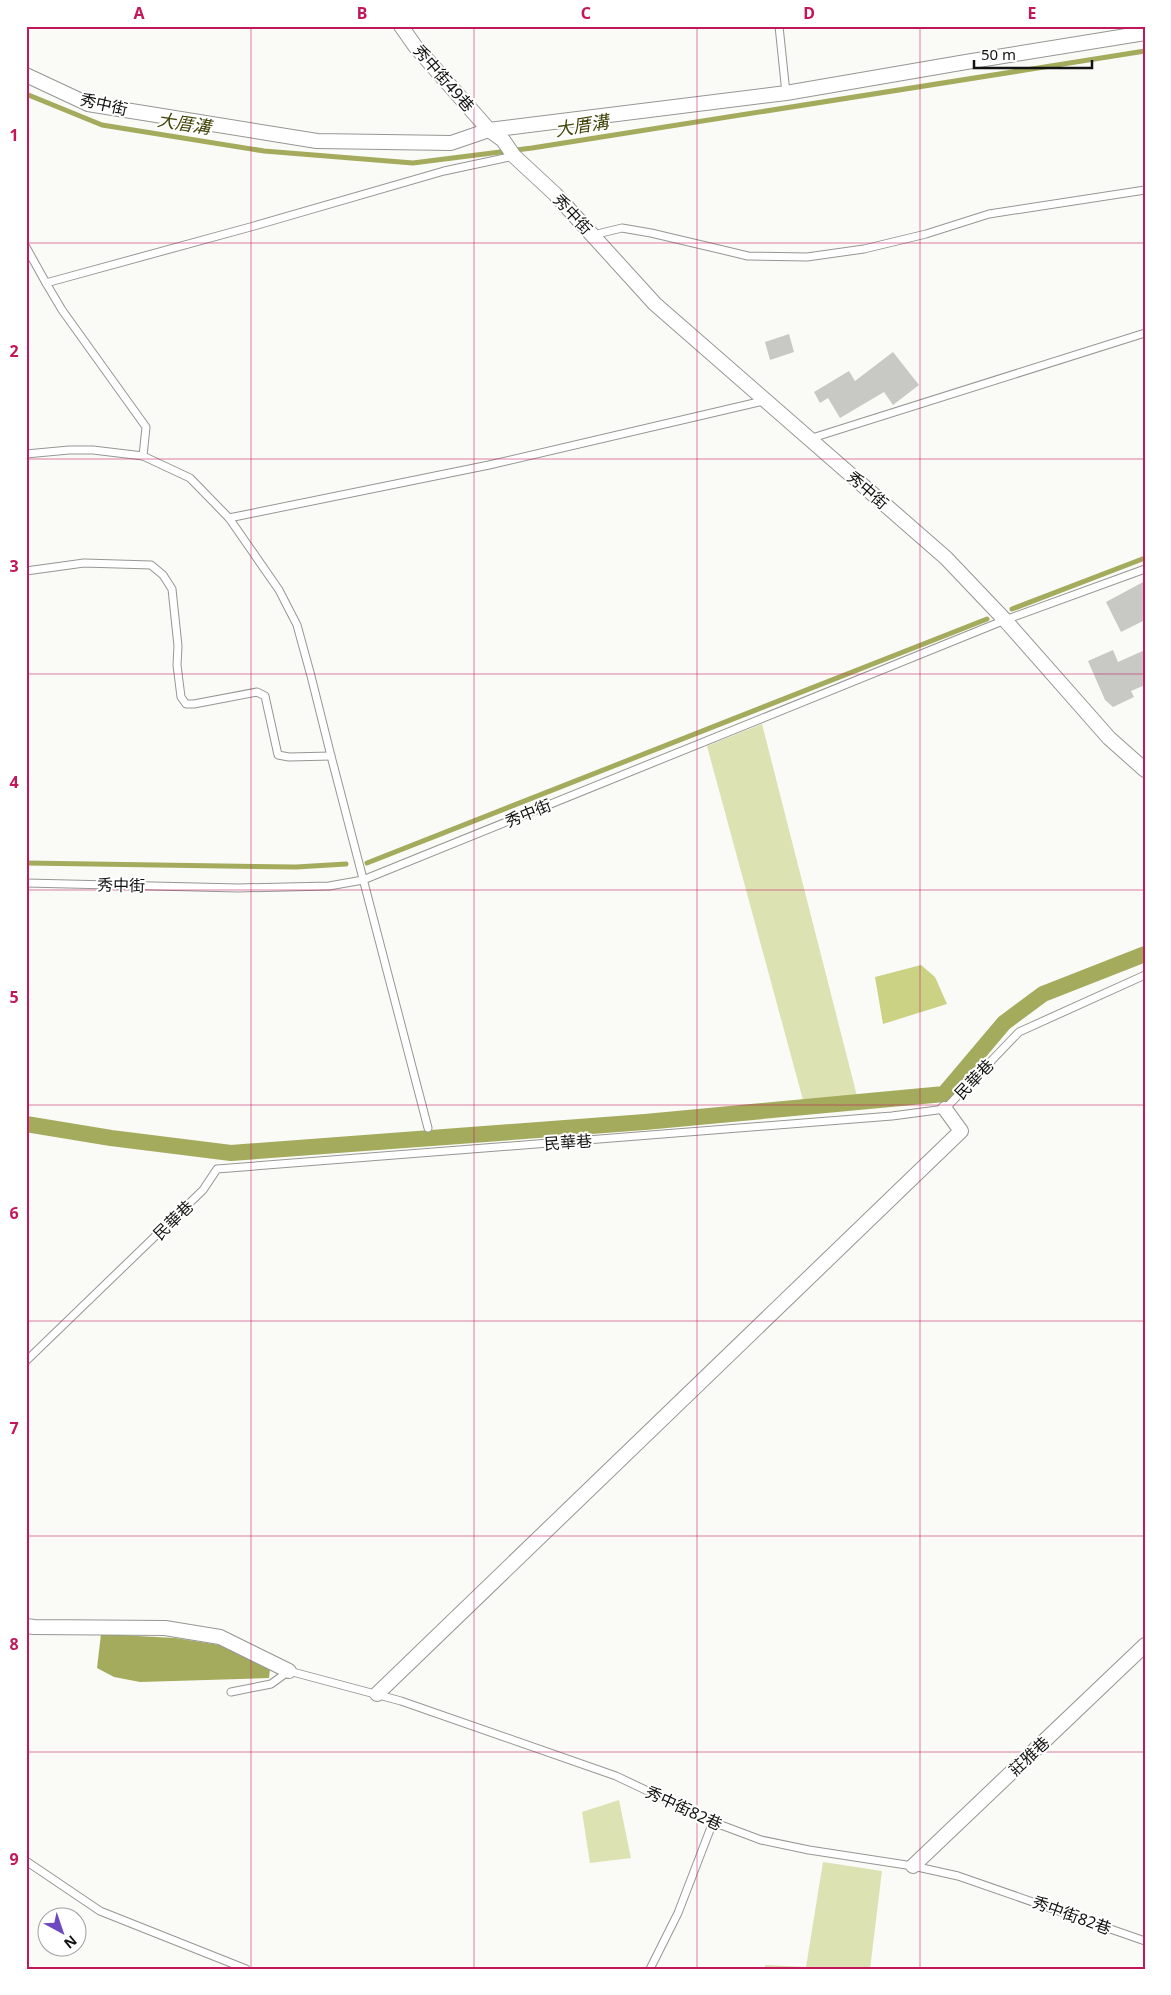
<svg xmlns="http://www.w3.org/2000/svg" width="1171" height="1995" font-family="'Noto Sans','Noto Sans TC',sans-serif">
  <rect width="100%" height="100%" fill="#fafbf7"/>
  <g fill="#dde2b2">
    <path d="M762 724 857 1096 803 1100 707 746Z"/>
    <path d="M619 1800 631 1858 590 1863 582 1812Z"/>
    <path d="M823 1862 882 1871 870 1969H765V1965L806 1967Z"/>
  </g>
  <path fill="#cbd283" d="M921 965 935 977 947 1004 883 1024 875 977Z"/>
  <path fill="#a5ab5d" d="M101 1634 175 1638 220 1645 270 1669 269 1678 140 1682 114 1677 97 1668Z"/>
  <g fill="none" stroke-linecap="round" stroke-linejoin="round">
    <g stroke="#a5ab5d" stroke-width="5">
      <path d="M26 94 102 125 264 151 413 163 532 148 1145 51"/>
      <path d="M1012 609 1145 558"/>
      <path d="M26 863 296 867 346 864"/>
      <path d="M367 863 987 619"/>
    </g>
    <path stroke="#a5ab5d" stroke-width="16" d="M26 1124 111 1138 231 1153 645 1122 944 1094 1004 1023 1043 994 1145 954"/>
  </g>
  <g fill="#c8c8c4">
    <path d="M789 334 794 352 770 360 765 342Z"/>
    <path d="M893 352 919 385 893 405 884 392 840 418 828 398 820 403 814 392 849 371 855 381Z"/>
    <path d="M1145 581V620L1121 632 1106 602Z"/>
    <path d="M1113 650 1118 662 1145 650V685L1131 691 1134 697 1113 707 1105 700 1088 661Z"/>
  </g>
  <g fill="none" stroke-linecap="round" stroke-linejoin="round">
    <g stroke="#969693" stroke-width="9">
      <g id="service">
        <path d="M779 26 786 93"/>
        <path d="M593 235 622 228 651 233 748 256 807 257 864 249 926 234 989 214 1145 190"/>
        <path d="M26 247 46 283 254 226 444 171 514 156"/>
        <path d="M46 283 62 310 146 427 143 456"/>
        <path d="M809 439 1145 333"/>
        <path d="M26 454 69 450H93L143 456 190 478 229 518 279 590 297 625 311 676 331 756 428 1128"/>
        <path d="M229 518 489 465 763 401V398"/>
        <path d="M26 571 84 563 151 565 163 575 172 589 178 646 177 665 181 697 186 704H194L257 692 265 696 278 755 289 757 331 756"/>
        <path d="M26 883 238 888 329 886 363 880 1005 620 1145 569"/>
        <path d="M26 1361 203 1190 217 1169 892 1116 945 1109 1019 1032 1145 975"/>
        <path d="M231 1692 271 1684 289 1671 401 1701 616 1776 713 1822 761 1840 809 1850 913 1866 958 1876 1145 1941"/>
        <path d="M26 1861 100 1911 246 1969"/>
        <path d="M650 1969 678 1913 713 1822"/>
      </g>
    </g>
    <g stroke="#969693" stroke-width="16">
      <g id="minor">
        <path d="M401 26 415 46 489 130 503 140 514 156 555 194 655 304 946 558 1005 620 1109 738 1145 770"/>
        <path d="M26 75 88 104 317 141 451 143 489 130 786 93 966 62 1145 33"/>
        <path d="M26 1626 34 1627 165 1628 220 1637 289 1671"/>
        <path d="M377 1694 961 1131 945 1109"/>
        <path d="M913 1866 1145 1645"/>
      </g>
    </g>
    <use href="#service" stroke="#fff" stroke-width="7"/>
    <use href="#minor" stroke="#fff" stroke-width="14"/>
  </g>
  <path fill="none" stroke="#c2185b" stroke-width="1" stroke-opacity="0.55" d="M251 26V1969M474 26V1969M697 26V1969M920 26V1969M26 243H1145M26 459H1145M26 674H1145M26 890H1145M26 1105H1145M26 1321H1145M26 1536H1145M26 1752H1145"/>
  <g text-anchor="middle" stroke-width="4" stroke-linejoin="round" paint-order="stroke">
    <g font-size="16" fill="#121211" stroke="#fff">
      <text transform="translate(444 78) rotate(49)" y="6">秀中街49巷</text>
      <text transform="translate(104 104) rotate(13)" y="6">秀中街</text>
      <text transform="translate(573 214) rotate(47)" y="6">秀中街</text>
      <text transform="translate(868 490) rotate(41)" y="6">秀中街</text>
      <text transform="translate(528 813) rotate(-22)" y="6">秀中街</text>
      <text transform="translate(121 885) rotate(1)" y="6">秀中街</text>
      <text transform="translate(974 1079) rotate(-46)" y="6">民華巷</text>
      <text transform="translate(568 1142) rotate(-4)" y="6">民華巷</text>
      <text transform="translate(173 1220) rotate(-44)" y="6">民華巷</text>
      <text transform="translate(1029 1756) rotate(-43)" y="6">莊雅巷</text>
      <text transform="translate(684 1808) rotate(25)" y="6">秀中街82巷</text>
      <text transform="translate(1072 1915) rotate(20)" y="6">秀中街82巷</text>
    </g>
    <g font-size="18" font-style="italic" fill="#44470a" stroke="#fff">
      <text transform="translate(184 124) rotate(9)" y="6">大厝溝</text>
      <text transform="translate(582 126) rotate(-9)" y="6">大厝溝</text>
    </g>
  </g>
  <rect width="1171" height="1995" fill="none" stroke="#ffffff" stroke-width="55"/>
  <g transform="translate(62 1932) rotate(140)"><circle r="24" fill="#ffffff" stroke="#a0a0a0"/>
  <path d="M0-4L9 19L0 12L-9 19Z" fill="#6d49c1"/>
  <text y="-8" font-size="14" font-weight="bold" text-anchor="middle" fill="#121211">N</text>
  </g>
  <path d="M974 60v8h118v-8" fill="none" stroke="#121211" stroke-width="2.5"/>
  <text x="981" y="60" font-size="15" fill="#121211" stroke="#ffffff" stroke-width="4" paint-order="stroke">50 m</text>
  <rect x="28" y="28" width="1116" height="1940" fill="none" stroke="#c2185b" stroke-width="2"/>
  <g font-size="16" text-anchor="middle" font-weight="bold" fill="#c2185b">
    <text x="139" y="19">A</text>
    <text x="362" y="19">B</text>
    <text x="586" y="19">C</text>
    <text x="809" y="19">D</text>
    <text x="1032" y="19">E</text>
    <text x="14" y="141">1</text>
    <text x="14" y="357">2</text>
    <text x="14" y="572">3</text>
    <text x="14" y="788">4</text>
    <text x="14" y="1003">5</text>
    <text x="14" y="1219">6</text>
    <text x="14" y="1434">7</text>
    <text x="14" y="1650">8</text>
    <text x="14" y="1865">9</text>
  </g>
</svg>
